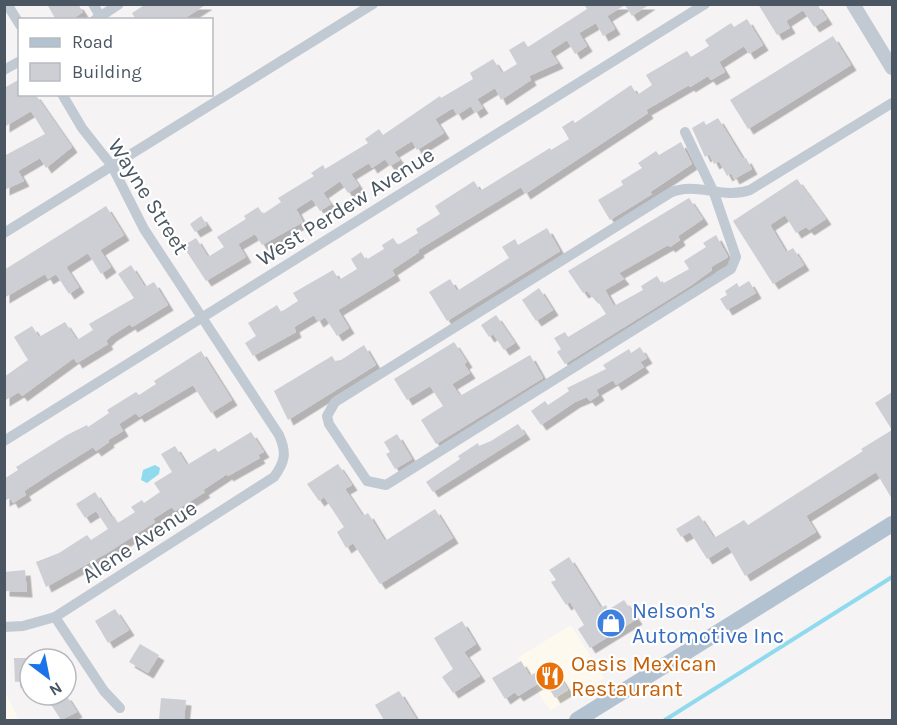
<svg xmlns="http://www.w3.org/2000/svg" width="897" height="725" font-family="Karla,sans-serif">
  <defs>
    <filter id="shadow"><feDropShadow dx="5.5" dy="5.5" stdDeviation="0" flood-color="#0004"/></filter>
  </defs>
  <rect width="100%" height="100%" fill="#f5f3f3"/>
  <g fill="#fdf9ef">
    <path d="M571 625 604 678 550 711 517 658Z"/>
    <path d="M4 691H5L19 720H5Z"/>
  </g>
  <path fill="#90daee" d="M155 465 160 468 159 474 147 483 141 480 143 470Z"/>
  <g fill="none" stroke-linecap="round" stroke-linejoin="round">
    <path stroke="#90daee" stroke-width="4" d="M665 720 892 577"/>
  </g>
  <g fill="#cdcfd5" filter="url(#shadow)">
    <path d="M47 4H78L83 12 71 20H56Z"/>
    <path d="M146 4H207L182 20H136L132 13Z"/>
    <path d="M584 4H650L632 16 625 5 607 16 615 29 603 36 596 23 579 33 587 46 575 54 567 40 550 51 558 63 529 76 531 80 501 100 495 88 477 99 483 108 475 113 471 106 457 115 453 108 435 119 444 133 417 150 412 141 394 152 400 160 390 166 385 159 372 168 369 163 351 174 359 186 348 193 340 181 323 193 331 204 320 211 312 199 296 209 303 222 262 245 255 234 238 244 246 257 206 281 183 246 196 238 208 257 224 247 217 237 246 219 244 216 258 207 263 214 281 202 278 198 314 176 311 173 323 165 325 169 368 143 365 139 379 129 383 135 440 96 441 98 473 79 470 73 493 59 502 73 517 64 509 50 524 41 528 47 587 9Z"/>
    <path d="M758 4H817L827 19 814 27 803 10 786 21 790 28 777 35Z"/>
    <path d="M747 19 763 45 749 54 744 46 719 62 725 72 711 80 708 76 690 87 689 85 646 110 648 113 525 194 521 187 418 250 419 252 392 270 395 275 338 310 349 328 337 336 325 317 318 322 314 315 294 327 296 332 253 356 245 343 256 336 248 323 277 305 281 312 298 301 293 293 333 270 339 280 357 269 351 259 361 252 366 260 384 249 382 245 393 238 398 245 418 233 416 229 440 214 435 206 474 181 480 191 550 148 551 150 569 139 562 127 573 120 575 123 631 85 637 95 652 85 646 75 687 51 691 57 709 46 705 40 731 23 734 27Z"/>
    <path d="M833 36 851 65 748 129 730 100Z"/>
    <path d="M20 79V94H35L72 147 46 168 40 158 18 171 24 181 4 190V156L45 134 31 111 4 127V88Z"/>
    <path d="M718 118 743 159 746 158 752 169 734 179 731 173 727 176 719 161 714 164 709 154 705 157 692 128 704 121 706 125Z"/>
    <path d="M681 142 692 164 650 192 652 194 610 220 598 200 623 185 621 181 642 168 638 163 656 151 659 155Z"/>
    <path d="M797 179 826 219 809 230 806 227 796 233 785 215 770 225 786 252 793 248 804 265 773 284 733 221Z"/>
    <path d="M689 198 703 219 678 236 680 240 670 247 668 245 619 273 624 279 605 290 614 306 643 290 641 286 657 276 662 284 689 269 684 261 706 247 703 243 716 235 728 257 711 267 712 270 690 286 565 364 557 352 561 349 554 338 565 332 568 337 606 314 595 297 593 298 587 291 583 293 568 271Z"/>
    <path d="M106 206 124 235 100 250 111 267 101 274 88 253 66 267 79 287 69 294 56 274 48 279 45 274 4 298V270Z"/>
    <path d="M201 216 207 225 195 232 190 224Z"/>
    <path d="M547 228 560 251 447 321 429 292 450 279 457 291 509 258 502 247 515 239 518 245Z"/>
    <path d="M131 265 145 287 154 282 168 305 132 327 130 324 111 336 106 341 108 344 77 363 74 358 22 396 19 392 4 401V377L28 360 14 337 32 326 39 337 65 322 77 340 93 330 89 324 134 298 118 274Z"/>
    <path d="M749 281 756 293 727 310 720 299 727 295 725 291 737 283 739 287Z"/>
    <path d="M539 288 553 310 536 321 522 300Z"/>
    <path d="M496 315 515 343 504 350 493 334 489 337 481 325Z"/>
    <path d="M454 342 467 362 464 364 470 373 452 384 460 396 530 355 543 378 436 444 421 420 443 406 430 386 407 400 394 379Z"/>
    <path d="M364 345 376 365 288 420 274 391 332 356 335 361 341 360Z"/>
    <path d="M640 347 647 358 640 362 644 367 616 385 613 380 596 390 599 395 590 401 587 397 575 402 541 425 531 411 545 401 548 405 569 391 567 388 606 369 603 365 629 349 631 353Z"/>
    <path d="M201 351 232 400 211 413 193 385 139 417 136 413 119 424 123 431 108 440 109 442 96 451 93 447 50 474 24 491 26 495 13 503 10 498 4 501V479L18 470 16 467 67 435 87 425 88 427 109 413 107 410 136 392 139 395 156 384 154 381Z"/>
    <path d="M892 392V499L876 472 806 516 816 532 745 576 728 546 707 559 690 532 681 537 676 529 699 515 714 538 744 520 748 525 863 451 861 449 892 430 875 403Z"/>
    <path d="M518 424 525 434 433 492 426 482 460 459 458 456 478 443 479 446 491 441Z"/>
    <path d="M251 432 264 452 258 455 260 458 228 476 227 474 203 490 205 492 175 511 172 507 153 519 155 522 107 553 46 587 36 562 59 553 87 535 91 540 108 529 96 511 85 518 76 504 95 492 112 518 114 516 118 523 135 512 131 507 142 500 144 503 160 492 154 483 172 472 161 454 175 446 187 465 215 448 218 452Z"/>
    <path d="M397 434 412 459 395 469 386 454 390 452 384 442Z"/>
    <path d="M338 464 352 485 345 489 363 516 368 513 385 541 435 509 453 538 380 584 353 543 346 548 337 532 344 527 324 497 319 501 307 484Z"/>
    <path d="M569 557 601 608 606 605 608 610 624 600 637 619 590 648 578 629 584 625 570 602 566 605 551 582 556 580 549 570Z"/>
    <path d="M25 570 27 592 4 591V572Z"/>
    <path d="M115 609 129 630 108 643 95 621Z"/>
    <path d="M462 621 476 644 464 652 480 676 453 693 442 677 453 669 434 638Z"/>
    <path d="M140 644 159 655 148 673 129 662Z"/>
    <path d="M14 658H30L28 681 15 682Z"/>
    <path d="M521 661 530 676 551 663 568 690 555 698 544 680 518 696 515 692 505 699 492 678Z"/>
    <path d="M399 691 417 720H384L375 705Z"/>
    <path d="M52 695H66L77 712 61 720 47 698Z"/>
    <path d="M161 698 186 700 184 720H159Z"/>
  </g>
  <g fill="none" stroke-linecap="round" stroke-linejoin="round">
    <g stroke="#c1cad2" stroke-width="10">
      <path d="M7 4 20 25"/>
      <path d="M93 4 100 16"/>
      <path d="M95 20 119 4"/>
      <path d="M4 70 20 61"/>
      <path d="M685 132 714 193 736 257 731 269 386 485 367 481 329 424 327 416 335 402 670 193C696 181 722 200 750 190L892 103"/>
      <path d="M4 233 373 4"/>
      <path d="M4 441 705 4"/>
      <path d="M55 617 104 691 120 708"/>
      <path d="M4 627 23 626 55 617 274 477C285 462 287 453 279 435L144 229 112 166 82 128 62 94"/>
    </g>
    <path stroke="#c1cad2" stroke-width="14" d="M853 4 892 68"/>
    <path stroke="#b3c2d1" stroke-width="16" d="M577 720 892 524"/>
  </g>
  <defs>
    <g id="shop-disc" transform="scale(1.5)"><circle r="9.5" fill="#3f7fe0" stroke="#fff"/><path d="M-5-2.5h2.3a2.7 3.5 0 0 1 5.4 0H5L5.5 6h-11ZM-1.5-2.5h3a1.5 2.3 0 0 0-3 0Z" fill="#fff"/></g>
    <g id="restaurant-disc" transform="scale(1.5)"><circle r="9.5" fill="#e8710a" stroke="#fff"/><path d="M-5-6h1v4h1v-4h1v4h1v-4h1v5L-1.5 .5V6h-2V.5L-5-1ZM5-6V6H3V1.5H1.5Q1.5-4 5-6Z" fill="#fff"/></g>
  </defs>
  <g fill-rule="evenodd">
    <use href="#shop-disc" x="611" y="623"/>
    <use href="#restaurant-disc" x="550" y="676"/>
  </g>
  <g text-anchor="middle" stroke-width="4.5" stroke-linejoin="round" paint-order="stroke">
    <g font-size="22" fill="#4a5661" stroke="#fff">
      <text transform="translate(149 196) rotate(58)" y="8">Wayne Street</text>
      <text transform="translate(345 206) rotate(-32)" y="8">West Perdew Avenue</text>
      <text transform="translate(139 541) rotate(-33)" y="8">Alene Avenue</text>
    </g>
    <g font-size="22" fill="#366cbe" stroke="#fff" text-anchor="start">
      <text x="632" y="618">Nelson's<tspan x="632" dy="25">Automotive Inc</tspan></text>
    </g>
    <g font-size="22" fill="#c56008" stroke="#fff" text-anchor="start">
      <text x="571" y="671">Oasis Mexican<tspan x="571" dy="25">Restaurant</tspan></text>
    </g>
  </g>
  <rect width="897" height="725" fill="none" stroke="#4a5661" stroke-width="12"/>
  <rect x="18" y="18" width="195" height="78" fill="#ffffff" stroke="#b7bbc0" stroke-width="1.5"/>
  <rect x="30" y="38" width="30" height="9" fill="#b3c2d1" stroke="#b7bbc0" stroke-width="1.5"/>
  <text x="72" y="48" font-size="18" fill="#4a5661">Road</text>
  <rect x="30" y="63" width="30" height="18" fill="#cdcfd5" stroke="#b7bbc0" stroke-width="1.5"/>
  <text x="72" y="78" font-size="18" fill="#4a5661">Building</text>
  <g transform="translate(48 677) rotate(148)"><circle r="28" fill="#ffffff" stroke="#b7bbc0" stroke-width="1.5"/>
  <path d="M0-4.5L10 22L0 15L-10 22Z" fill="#1a73e8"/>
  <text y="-9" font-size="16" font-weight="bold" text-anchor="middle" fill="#4a5661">N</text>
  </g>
</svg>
